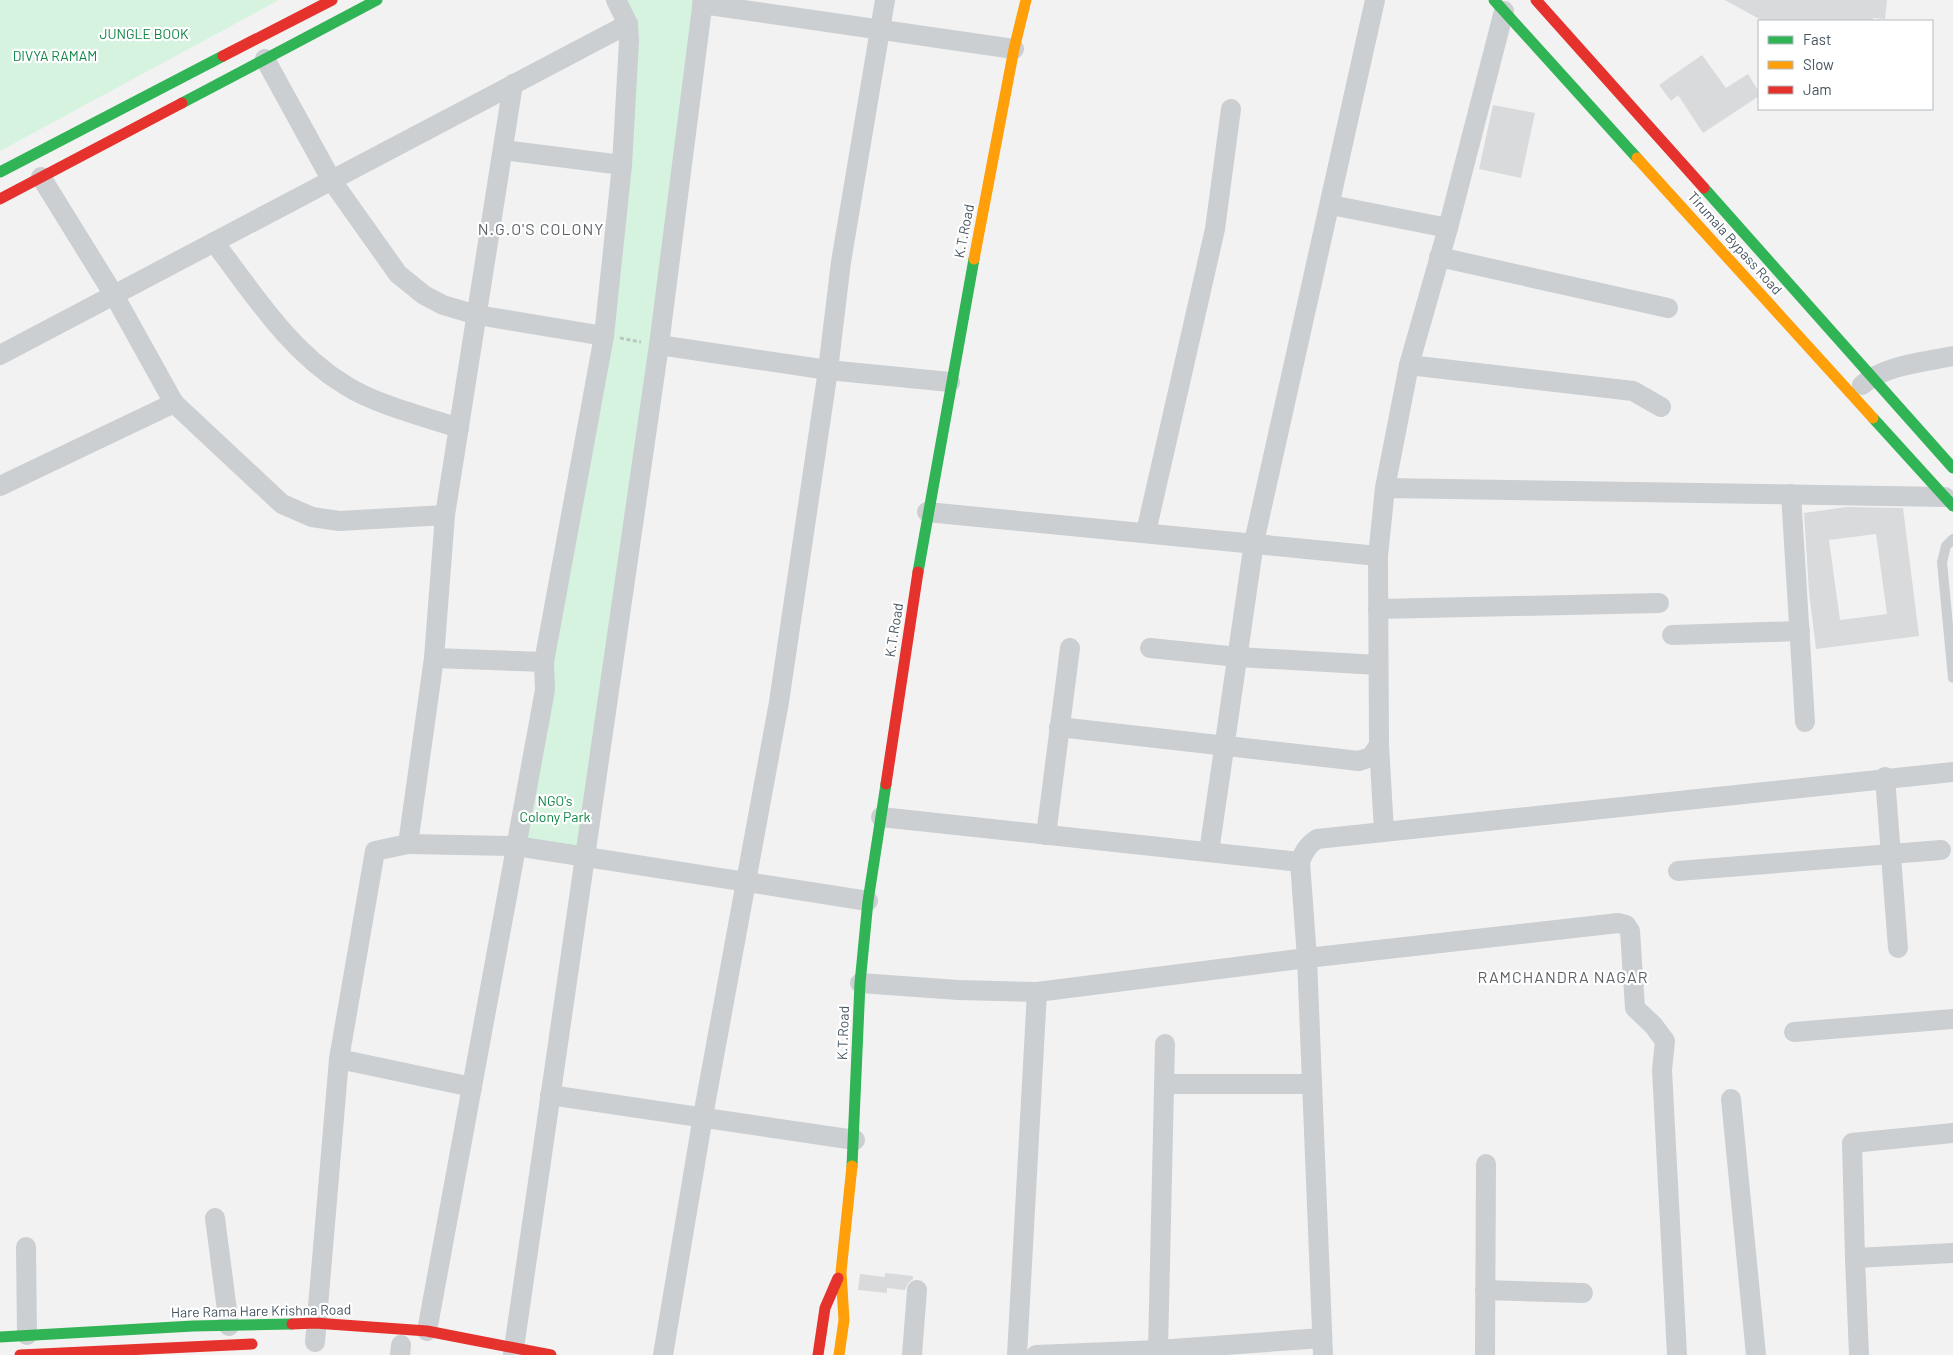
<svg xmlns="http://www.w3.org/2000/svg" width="1953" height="1355" font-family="Barlow,sans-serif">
  <rect width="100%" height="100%" fill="#f3f2f2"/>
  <g fill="#d6f3e0">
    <path d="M0 0H279L0 151Z"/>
    <path d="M614 0H703L584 857 513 845 612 322 628 24Z"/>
  </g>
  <g fill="#d9dadb" fill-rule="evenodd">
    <path d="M1725 0H1887L1885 19 1873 18V21H1763Z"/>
    <path d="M1702 55 1726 88 1748 74 1759 92V96L1703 133 1678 95 1671 101 1659 85Z"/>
    <path d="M1493 105 1535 113 1521 178 1479 169Z"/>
    <path d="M1847 507 1903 508 1919 636 1816 649 1809 592 1804 513ZM1876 534 1887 614 1840 620 1829 540Z"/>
    <path d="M885 1273 913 1276V1279L908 1283 905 1290 887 1288V1293L858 1290 860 1274 885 1277Z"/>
  </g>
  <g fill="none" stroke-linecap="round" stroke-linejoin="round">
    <path stroke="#b9c7c2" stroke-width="3" stroke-dasharray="4 2.5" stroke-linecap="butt" d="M620 338 641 342"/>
    <path stroke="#cbcfd2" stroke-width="10" d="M1953 539 1946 546 1942 562 1953 678"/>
    <g stroke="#cbcfd2" stroke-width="20">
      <path d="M702 4 1014 49"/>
      <path d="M265 59 332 181 398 274 424 295 443 305 477 315 604 336"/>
      <path d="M503 150 622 165"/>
      <path d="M41 177 114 295 174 403 282 504 312 517 339 521 445 515 434 658 408 844 375 851 339 1059 315 1342"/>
      <path d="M1331 205 1448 228 1409 365 1385 488"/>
      <path d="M1448 228 1504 11"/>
      <path d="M214 242C253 293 289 351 345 385 374 404 425 417 459 428"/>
      <path d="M1439 257 1668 308"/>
      <path d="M659 345 828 370 950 382"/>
      <path d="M0 355 628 24"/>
      <path d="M1409 365 1633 391 1661 407"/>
      <path d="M1862 385C1885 365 1924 362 1953 356"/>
      <path d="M0 486 174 403"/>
      <path d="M1791 494 1805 722"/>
      <path d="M927 512 1378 556"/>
      <path d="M445 515 513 84"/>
      <path d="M1146 532 1215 229 1231 109"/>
      <path d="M1378 609 1659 603"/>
      <path d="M1672 635 1800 631"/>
      <path d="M1150 648 1238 657 1378 665"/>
      <path d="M544 662 604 336 622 165 629 41 628 24 616 0"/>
      <path d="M1059 727 1359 761 1371 757 1379 745 1378 556 1385 488 1945 497"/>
      <path d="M1379 745 1384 831"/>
      <path d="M1885 777 1898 948"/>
      <path d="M881 817 1300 862"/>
      <path d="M1046 835 1070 648"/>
      <path d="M408 844 516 846 868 901"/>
      <path d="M1209 852 1254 542 1375 0"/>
      <path d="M1678 871 1941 850"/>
      <path d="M860 983 958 990 1037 992 1307 958 1618 923 1626 925 1630 931 1635 1008 1653 1025 1665 1041 1662 1070 1677 1355"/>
      <path d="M1794 1032 1953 1019"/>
      <path d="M339 1059 472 1087"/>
      <path d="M1164 1084H1312"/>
      <path d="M550 1095 855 1140"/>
      <path d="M1731 1099 1756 1355"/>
      <path d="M215 1218 229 1326"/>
      <path d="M26 1247 27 1335"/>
      <path d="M1855 1258 1852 1143 1953 1133"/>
      <path d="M1485 1290 1583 1293"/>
      <path d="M427 1331 545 690 544 662 434 658"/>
      <path d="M1158 1350 1165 1044"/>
      <path d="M400 1355 401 1345"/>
      <path d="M513 1355 659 345 703 0"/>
      <path d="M663 1355 703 1116 779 702 828 370 841 262 885 0"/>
      <path d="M912 1355 917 1290"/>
      <path d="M1017 1355 1037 992"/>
      <path d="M1036 1355 1158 1350 1322 1338"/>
      <path d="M1323 1355 1307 958 1300 862C1304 851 1308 845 1317 839L1953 772"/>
      <path d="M1485 1355 1486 1164"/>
      <path d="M1859 1355 1855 1258 1953 1253"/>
    </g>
    <g stroke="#30b455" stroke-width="11">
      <path d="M1494 0 1637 158"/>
      <path d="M182 103 377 0"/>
      <path d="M0 172 223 56"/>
      <path d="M1704 188 1953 468"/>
      <path d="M1873 418 1953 506"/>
      <path d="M918 572 974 259"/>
      <path d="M852 1166 860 983 868 901 886 784"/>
      <path d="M0 1337 193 1326 292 1324"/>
    </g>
    <g stroke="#ff9f0a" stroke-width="11">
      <path d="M1637 158 1873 418"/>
      <path d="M974 259 1014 49 1026 0"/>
      <path d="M839 1355 844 1320 841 1272 852 1166"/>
    </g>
    <g stroke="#e5322d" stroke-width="11">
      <path d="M1536 0 1704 188"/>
      <path d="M223 56 332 0"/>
      <path d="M0 199 182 103"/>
      <path d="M886 784 918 572"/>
      <path d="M292 1324 315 1323 427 1331 551 1355"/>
      <path d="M20 1355 252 1344"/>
      <path d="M818 1355 825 1308 838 1278"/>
    </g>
  </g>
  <g text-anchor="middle" stroke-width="4.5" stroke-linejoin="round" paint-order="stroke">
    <g font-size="14" fill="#0f8646" stroke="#fff">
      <text x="144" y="39">JUNGLE BOOK</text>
      <text x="55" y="61">DIVYA RAMAM</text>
      <text x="555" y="806">NGO's<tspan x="555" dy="16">Colony Park</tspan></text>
    </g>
    <g font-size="14" fill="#475661" stroke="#fff">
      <text transform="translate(964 231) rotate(-79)" y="5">K.T.Road</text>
      <text transform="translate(1735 243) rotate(48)" y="5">Tirumala Bypass Road</text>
      <text transform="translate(894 630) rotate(-81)" y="5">K.T.Road</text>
      <text transform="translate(843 1033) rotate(-88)" y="5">K.T.Road</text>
      <text transform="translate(261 1311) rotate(-1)" y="5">Hare Rama Hare Krishna Road</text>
    </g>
    <g font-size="16" letter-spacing="1" fill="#5d6267" stroke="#fff">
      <text x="541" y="235">N.G.O'S COLONY</text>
      <text x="1563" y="983">RAMCHANDRA NAGAR</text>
    </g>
  </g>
  <rect x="1758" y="20" width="175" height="90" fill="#ffffff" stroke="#b5bbc0"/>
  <rect x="1768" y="36" width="25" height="8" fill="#30b455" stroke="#b5bbc0"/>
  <text x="1803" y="45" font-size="15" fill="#475661">Fast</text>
  <rect x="1768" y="61" width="25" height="8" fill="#ff9f0a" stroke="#b5bbc0"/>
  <text x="1803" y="70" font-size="15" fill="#475661">Slow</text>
  <rect x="1768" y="86" width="25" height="8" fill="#e5322d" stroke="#b5bbc0"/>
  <text x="1803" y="95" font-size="15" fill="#475661">Jam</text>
</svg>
